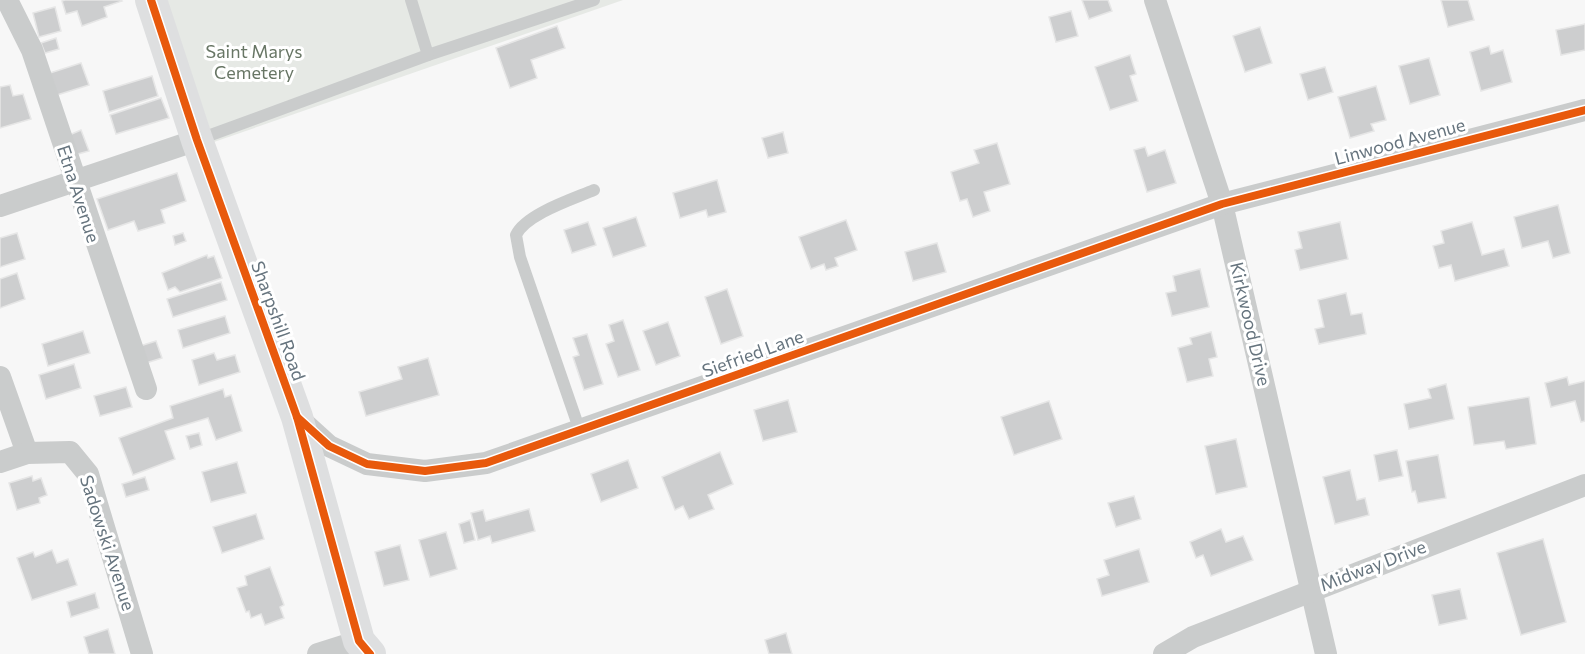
<svg xmlns="http://www.w3.org/2000/svg" width="1585" height="654" font-family="Commissioner,sans-serif">
  <rect width="100%" height="100%" fill="#f7f7f7"/>
  <path fill="#e6e9e5" d="M167 0H623L214 142Z"/>
  <g fill="#cdcecf" stroke="#e6e6e6" stroke-width="1.5">
    <path d="M65 0H121L122 1 104 7 107 17 82 26 77 11 66 14 62 1Z"/>
    <path d="M1082 0H1108L1112 11 1089 19Z"/>
    <path d="M1441 0H1468L1474 20 1448 27Z"/>
    <path d="M55 7 61 31 39 37 33 13Z"/>
    <path d="M1071 11 1078 36 1056 42 1049 17Z"/>
    <path d="M1585 24V50L1561 55 1556 30Z"/>
    <path d="M557 26 565 48 531 60 537 78 510 88 496 48Z"/>
    <path d="M1260 27 1272 63 1245 72 1233 36Z"/>
    <path d="M56 38 59 49 45 53 41 43Z"/>
    <path d="M1489 46 1491 54 1503 50 1512 82 1481 91 1470 52Z"/>
    <path d="M1130 55 1136 74 1130 76 1138 101 1110 110 1095 67Z"/>
    <path d="M1429 58 1440 95 1410 104 1399 66Z"/>
    <path d="M81 63 89 85 57 95 50 73Z"/>
    <path d="M1325 67 1333 92 1308 100 1300 74Z"/>
    <path d="M152 76 158 96 109 112 103 91Z"/>
    <path d="M10 85 13 96 23 94 31 119 0 128V87Z"/>
    <path d="M1376 86 1386 120 1371 124 1374 131 1350 138 1338 97Z"/>
    <path d="M161 98 169 118 116 134 110 115Z"/>
    <path d="M81 130 89 151 74 155 67 136Z"/>
    <path d="M783 132 788 153 768 158 762 138Z"/>
    <path d="M997 143 1010 184 984 192 990 211 973 217 967 199 960 201 951 172 979 163 974 150Z"/>
    <path d="M1145 147 1148 156 1165 150 1176 183 1147 192 1134 150Z"/>
    <path d="M177 173 186 201 161 210 165 223 138 231 134 221 108 230 97 199Z"/>
    <path d="M717 180 726 212 708 217 706 210 680 218 673 193Z"/>
    <path d="M1558 205 1570 253 1553 258 1548 241 1522 248 1514 217Z"/>
    <path d="M636 217 646 246 613 257 603 228Z"/>
    <path d="M846 220 857 250 835 258 838 266 826 270 824 264 811 269 799 237Z"/>
    <path d="M588 222 596 245 572 253 564 230Z"/>
    <path d="M1340 222 1348 259 1300 270 1295 250 1302 248 1298 232Z"/>
    <path d="M1472 222 1482 255 1504 249 1509 266 1455 281 1451 265 1439 268 1433 246 1444 243 1441 231Z"/>
    <path d="M17 233 25 259 0 267V238Z"/>
    <path d="M183 233 186 241 175 245 173 236Z"/>
    <path d="M937 243 946 272 913 281 905 252Z"/>
    <path d="M207 255 208 258 214 256 222 278 180 292 175 287 168 290 162 273Z"/>
    <path d="M1200 269 1209 307 1172 316 1166 293 1176 291 1173 276Z"/>
    <path d="M17 273 25 299 0 308V279Z"/>
    <path d="M221 282 227 300 173 317 167 299Z"/>
    <path d="M727 289 743 336 721 344 705 297Z"/>
    <path d="M1346 293 1351 315 1362 313 1366 334 1319 344 1315 329 1324 327 1318 300Z"/>
    <path d="M225 316 230 333 183 348 178 330Z"/>
    <path d="M623 320 640 370 618 377 606 344 614 341 609 325Z"/>
    <path d="M668 322 680 356 656 365 643 331Z"/>
    <path d="M83 331 90 353 48 366 42 344Z"/>
    <path d="M1211 332 1217 357 1209 359 1213 376 1187 382 1178 348 1192 344 1190 338Z"/>
    <path d="M587 334 603 384 584 390 573 357 579 355 573 338Z"/>
    <path d="M156 341 162 358 146 363 140 346Z"/>
    <path d="M214 353 217 360 235 355 240 372 199 385 192 360Z"/>
    <path d="M428 358 439 395 366 416 359 392 402 379 398 367Z"/>
    <path d="M74 364 81 388 46 399 39 375Z"/>
    <path d="M1567 377 1569 385 1585 381V421L1581 422 1575 401 1551 407 1545 383Z"/>
    <path d="M1446 384 1454 419 1409 429 1404 404 1431 398 1428 389Z"/>
    <path d="M126 387 132 407 100 416 94 396Z"/>
    <path d="M223 389 225 397 231 395 242 431 216 440 208 418 165 431 175 459 133 475 119 438 173 418 170 406Z"/>
    <path d="M1529 397 1536 444 1506 449 1504 441 1474 445 1468 407Z"/>
    <path d="M788 400 797 432 763 441 754 410Z"/>
    <path d="M1049 401 1062 439 1014 455 1001 417Z"/>
    <path d="M199 433 202 445 190 449 186 436Z"/>
    <path d="M1236 439 1247 487 1216 494 1205 446Z"/>
    <path d="M1397 450 1403 476 1379 481 1374 455Z"/>
    <path d="M720 452 733 484 708 495 714 509 689 519 683 506 675 510 662 477Z"/>
    <path d="M1438 455 1446 498 1418 503 1415 491 1412 492 1406 461Z"/>
    <path d="M628 460 638 488 601 502 591 474Z"/>
    <path d="M237 462 246 493 211 502 202 472Z"/>
    <path d="M1350 470 1357 500 1365 498 1369 515 1335 524 1323 477Z"/>
    <path d="M32 476 33 481 41 478 47 495 39 498 40 503 17 510 9 483Z"/>
    <path d="M145 477 149 490 126 497 122 484Z"/>
    <path d="M1134 496 1141 519 1116 527 1108 503Z"/>
    <path d="M529 509 535 531 492 543 490 536 478 540 471 513 483 510 486 521Z"/>
    <path d="M256 514 264 539 222 553 213 527Z"/>
    <path d="M470 520 475 540 464 543 459 524Z"/>
    <path d="M1221 529 1226 542 1243 536 1253 560 1211 576 1203 555 1196 558 1190 542Z"/>
    <path d="M446 532 457 569 430 577 419 540Z"/>
    <path d="M1543 539 1566 622 1521 635 1497 553Z"/>
    <path d="M400 545 409 580 384 586 375 552Z"/>
    <path d="M1139 549 1149 582 1102 596 1097 579 1109 575 1104 560Z"/>
    <path d="M52 550 57 563 68 559 77 585 32 600 17 558 33 552 35 557Z"/>
    <path d="M270 567 284 605 280 607 284 618 265 625 261 614 251 618 249 611 246 612 237 588 247 585 245 576Z"/>
    <path d="M1460 589 1467 619 1439 625 1432 595Z"/>
    <path d="M95 593 99 608 71 617 67 602Z"/>
    <path d="M108 629 115 654H89L84 637Z"/>
    <path d="M786 633 792 654H769L765 640Z"/>
  </g>
  <g fill="none" stroke-linecap="round" stroke-linejoin="round">
    <g stroke="#cacccc" stroke-width="12">
      <path d="M428 55 594 0"/>
      <path d="M197 140 428 55 411 0"/>
      <path d="M580 431 520 257 516 235C526 214 573 199 594 190"/>
    </g>
    <g stroke="#cacccc" stroke-width="22">
      <path d="M7 0 32 50 146 389"/>
      <path d="M1155 0 1222 204 1326 654"/>
      <path d="M0 206 197 140"/>
      <path d="M0 377 27 453"/>
      <path d="M297 417 329 446 367 464 425 471 486 463 1222 204 1585 110"/>
      <path d="M0 462 27 453 70 452 88 474 142 654"/>
      <path d="M318 654 359 641"/>
      <path d="M1164 654 1193 637 1585 485"/>
    </g>
    <path stroke="#dedfe0" stroke-width="32" d="M151 0 197 140 297 417 359 641 370 654"/>
    <g stroke="#fff" stroke-width="11">
      <g id="cycleway">
        <path d="M151 0 197 140 297 417 359 641 370 654"/>
        <path d="M297 417 329 446 367 464 425 471 486 463 1222 204 1585 110"/>
      </g>
    </g>
    <use href="#cycleway" stroke="#e8590c" stroke-width="8"/>
  </g>
  <g text-anchor="middle" stroke-width="6" stroke-linejoin="round" paint-order="stroke">
    <g font-size="18" fill="#687665" stroke="#fff">
      <text x="254" y="58">Saint Marys<tspan x="254" dy="21">Cemetery</tspan></text>
    </g>
    <g font-size="18" fill="#66747e" stroke="#fff">
      <text transform="translate(1400 142) rotate(-15)" y="6">Linwood Avenue</text>
      <text transform="translate(78 194) rotate(72)" y="6">Etna Avenue</text>
      <text transform="translate(278 321) rotate(70)" y="6">Sharpshill Road</text>
      <text transform="translate(1250 324) rotate(77)" y="6">Kirkwood Drive</text>
      <text transform="translate(753 354) rotate(-20)" y="6">Siefried Lane</text>
      <text transform="translate(107 543) rotate(72)" y="6">Sadowski Avenue</text>
      <text transform="translate(1373 566) rotate(-21)" y="6">Midway Drive</text>
    </g>
  </g>
</svg>
